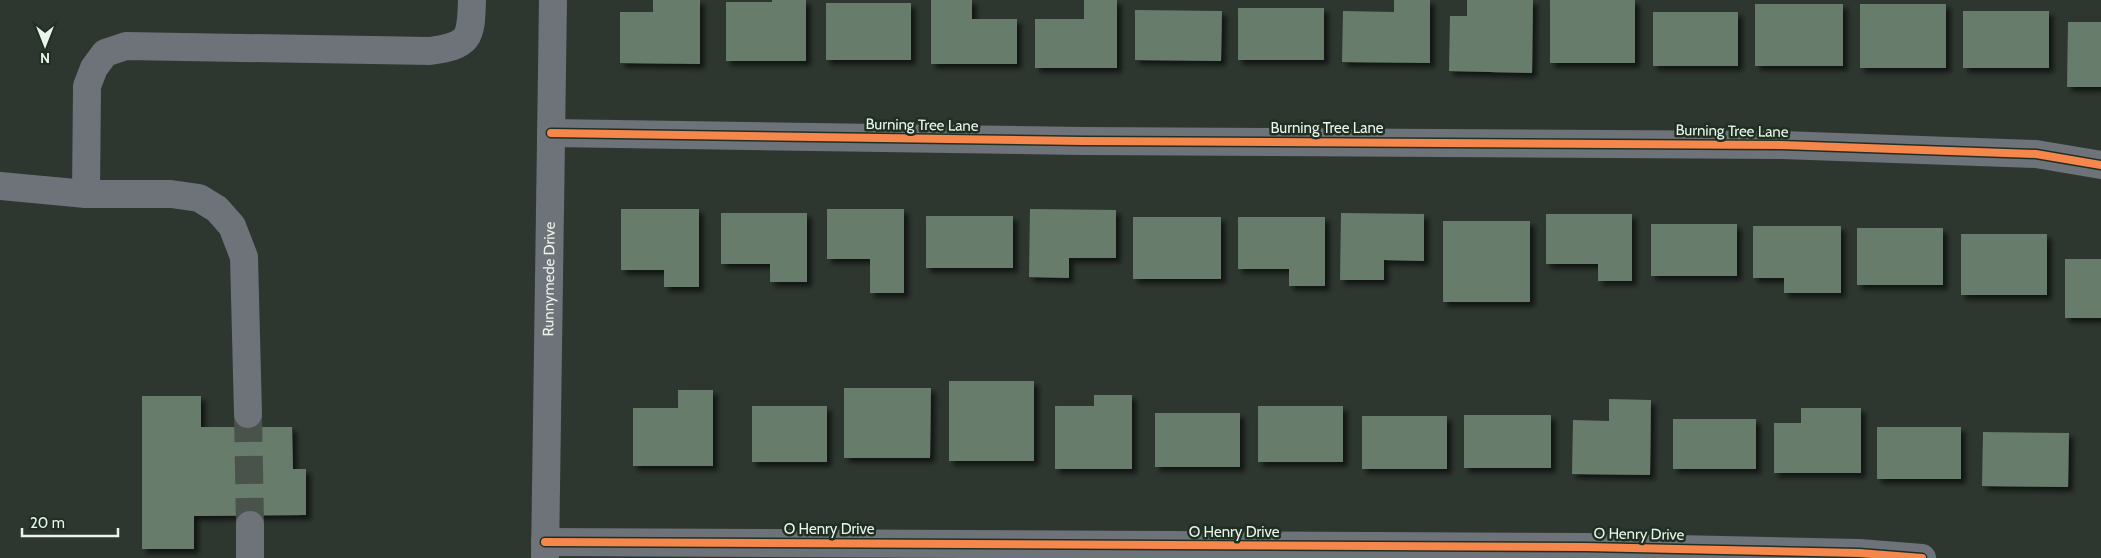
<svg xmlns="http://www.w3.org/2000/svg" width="2101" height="558" font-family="Cabin,sans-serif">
  <defs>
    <filter id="shadow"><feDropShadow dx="4.5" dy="4.5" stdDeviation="2.5" flood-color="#0009"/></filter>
  </defs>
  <rect width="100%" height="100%" fill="#2d362f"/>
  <g fill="#687c6c" filter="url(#shadow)">
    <path d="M653 0H700V64L620 63V12H653Z"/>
    <path d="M772 0H806V61H726V2H772Z"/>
    <path d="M931 0H972V19H1017V64H931Z"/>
    <path d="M1084 0H1117V68H1035V19H1084Z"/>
    <path d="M1394 0H1430V63L1342 62 1343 11 1394 12Z"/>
    <path d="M1467 0H1533L1532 73 1449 71 1450 16H1467Z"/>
    <rect x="1550" y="0" width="85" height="63"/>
    <rect x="826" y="3" width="85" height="57"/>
    <rect x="1755" y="4" width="88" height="62"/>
    <rect x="1860" y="4" width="86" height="64"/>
    <rect x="1238" y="8" width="86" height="52"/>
    <path d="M1135 10 1222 11 1221 61 1135 60Z"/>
    <rect x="1963" y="11" width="86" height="57"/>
    <rect x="1653" y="12" width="85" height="54"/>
    <path d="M2068 22H2101V87H2067Z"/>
    <path d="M621 209H699V287H664V270H621Z"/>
    <path d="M827 209H904V293H870V259H827Z"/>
    <path d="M1030 209 1116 210V258H1069V278L1029 277Z"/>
    <path d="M721 213H807V282H770V264H721Z"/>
    <path d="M1341 213 1424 214V261L1384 260V280H1340Z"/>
    <path d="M1546 214H1632V281H1598V264H1546Z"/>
    <rect x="926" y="216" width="87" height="52"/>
    <rect x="1133" y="217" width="88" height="62"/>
    <path d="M1238 217H1325V286H1289V269H1238Z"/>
    <rect x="1443" y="221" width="87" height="81"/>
    <rect x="1651" y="224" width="86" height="52"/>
    <path d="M1753 226H1841V293H1784V278H1753Z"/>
    <rect x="1857" y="228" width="86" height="57"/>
    <rect x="1961" y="234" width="86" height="61"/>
    <rect x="2065" y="259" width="36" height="59"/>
    <rect x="949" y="381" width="85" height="80"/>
    <path d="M844 388H931L930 458H844Z"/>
    <path d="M678 390H713V466H633V408H678Z"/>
    <path d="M1094 395H1132V469H1055V406H1094Z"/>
    <path d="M142 396H201V427H292L293 469H306V515L194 516V549H142Z"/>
    <path d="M1609 399 1651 400 1650 475 1572 474 1573 420 1609 421Z"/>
    <rect x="752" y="406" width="75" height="56"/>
    <rect x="1258" y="406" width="85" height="56"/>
    <path d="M1801 408H1861V473H1774V423H1801Z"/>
    <rect x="1155" y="413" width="85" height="54"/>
    <rect x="1464" y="415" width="87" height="53"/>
    <rect x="1362" y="416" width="85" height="53"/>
    <rect x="1673" y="419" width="83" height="50"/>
    <rect x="1877" y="427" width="84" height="52"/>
    <path d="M1983 432 2069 433 2068 487 1982 486Z"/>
  </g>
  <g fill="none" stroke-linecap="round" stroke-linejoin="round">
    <path stroke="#49524b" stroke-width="28" stroke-dasharray="28 14" stroke-linecap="butt" d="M248 414 250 525"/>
    <g stroke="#6e7279" stroke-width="28">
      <path d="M551 133 1083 141 1782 145 2036 154 2101 165"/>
      <path d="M0 186 86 194H171L199 198 217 209 232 226 244 257 248 414"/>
      <path d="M86 194 87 86 94 68 105 53 126 46 430 51C470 45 471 39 472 0"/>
      <path d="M250 525V558"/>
      <path d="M545 542 1586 547 1859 553 1922 558"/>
      <path id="s1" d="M545 558 553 0"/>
    </g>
    <g stroke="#1f3022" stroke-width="11">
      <g id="cycleway">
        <path d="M551 133 1083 141 1782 145 2036 154 2101 165"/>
        <path d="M545 542 1586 547 1859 553 1922 558"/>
      </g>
    </g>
    <use href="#cycleway" stroke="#f5874c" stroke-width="8"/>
  </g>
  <g text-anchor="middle" stroke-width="5" stroke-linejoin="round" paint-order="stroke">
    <g font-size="15" fill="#eaf4eb" stroke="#1f3022">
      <text transform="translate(922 125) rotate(1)" y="5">Burning Tree Lane</text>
      <text x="1327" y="133">Burning Tree Lane</text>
      <text transform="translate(1732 131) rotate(1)" y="5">Burning Tree Lane</text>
      <text dy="5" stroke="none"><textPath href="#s1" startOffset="279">Runnymede Drive</textPath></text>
      <text x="829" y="534">O Henry Drive</text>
      <text x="1234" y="537">O Henry Drive</text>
      <text transform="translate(1639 534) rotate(1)" y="5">O Henry Drive</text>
    </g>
  </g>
  <g transform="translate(45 45) rotate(180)" stroke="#1f3022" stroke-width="4" paint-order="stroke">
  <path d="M0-4L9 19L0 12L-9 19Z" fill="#eaf4eb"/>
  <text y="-8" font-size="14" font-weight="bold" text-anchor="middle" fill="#eaf4eb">N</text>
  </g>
  <path d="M22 528v8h96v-8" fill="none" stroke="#eaf4eb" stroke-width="2.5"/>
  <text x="30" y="528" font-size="15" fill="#eaf4eb" stroke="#1f3022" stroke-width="4" paint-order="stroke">20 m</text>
</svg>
